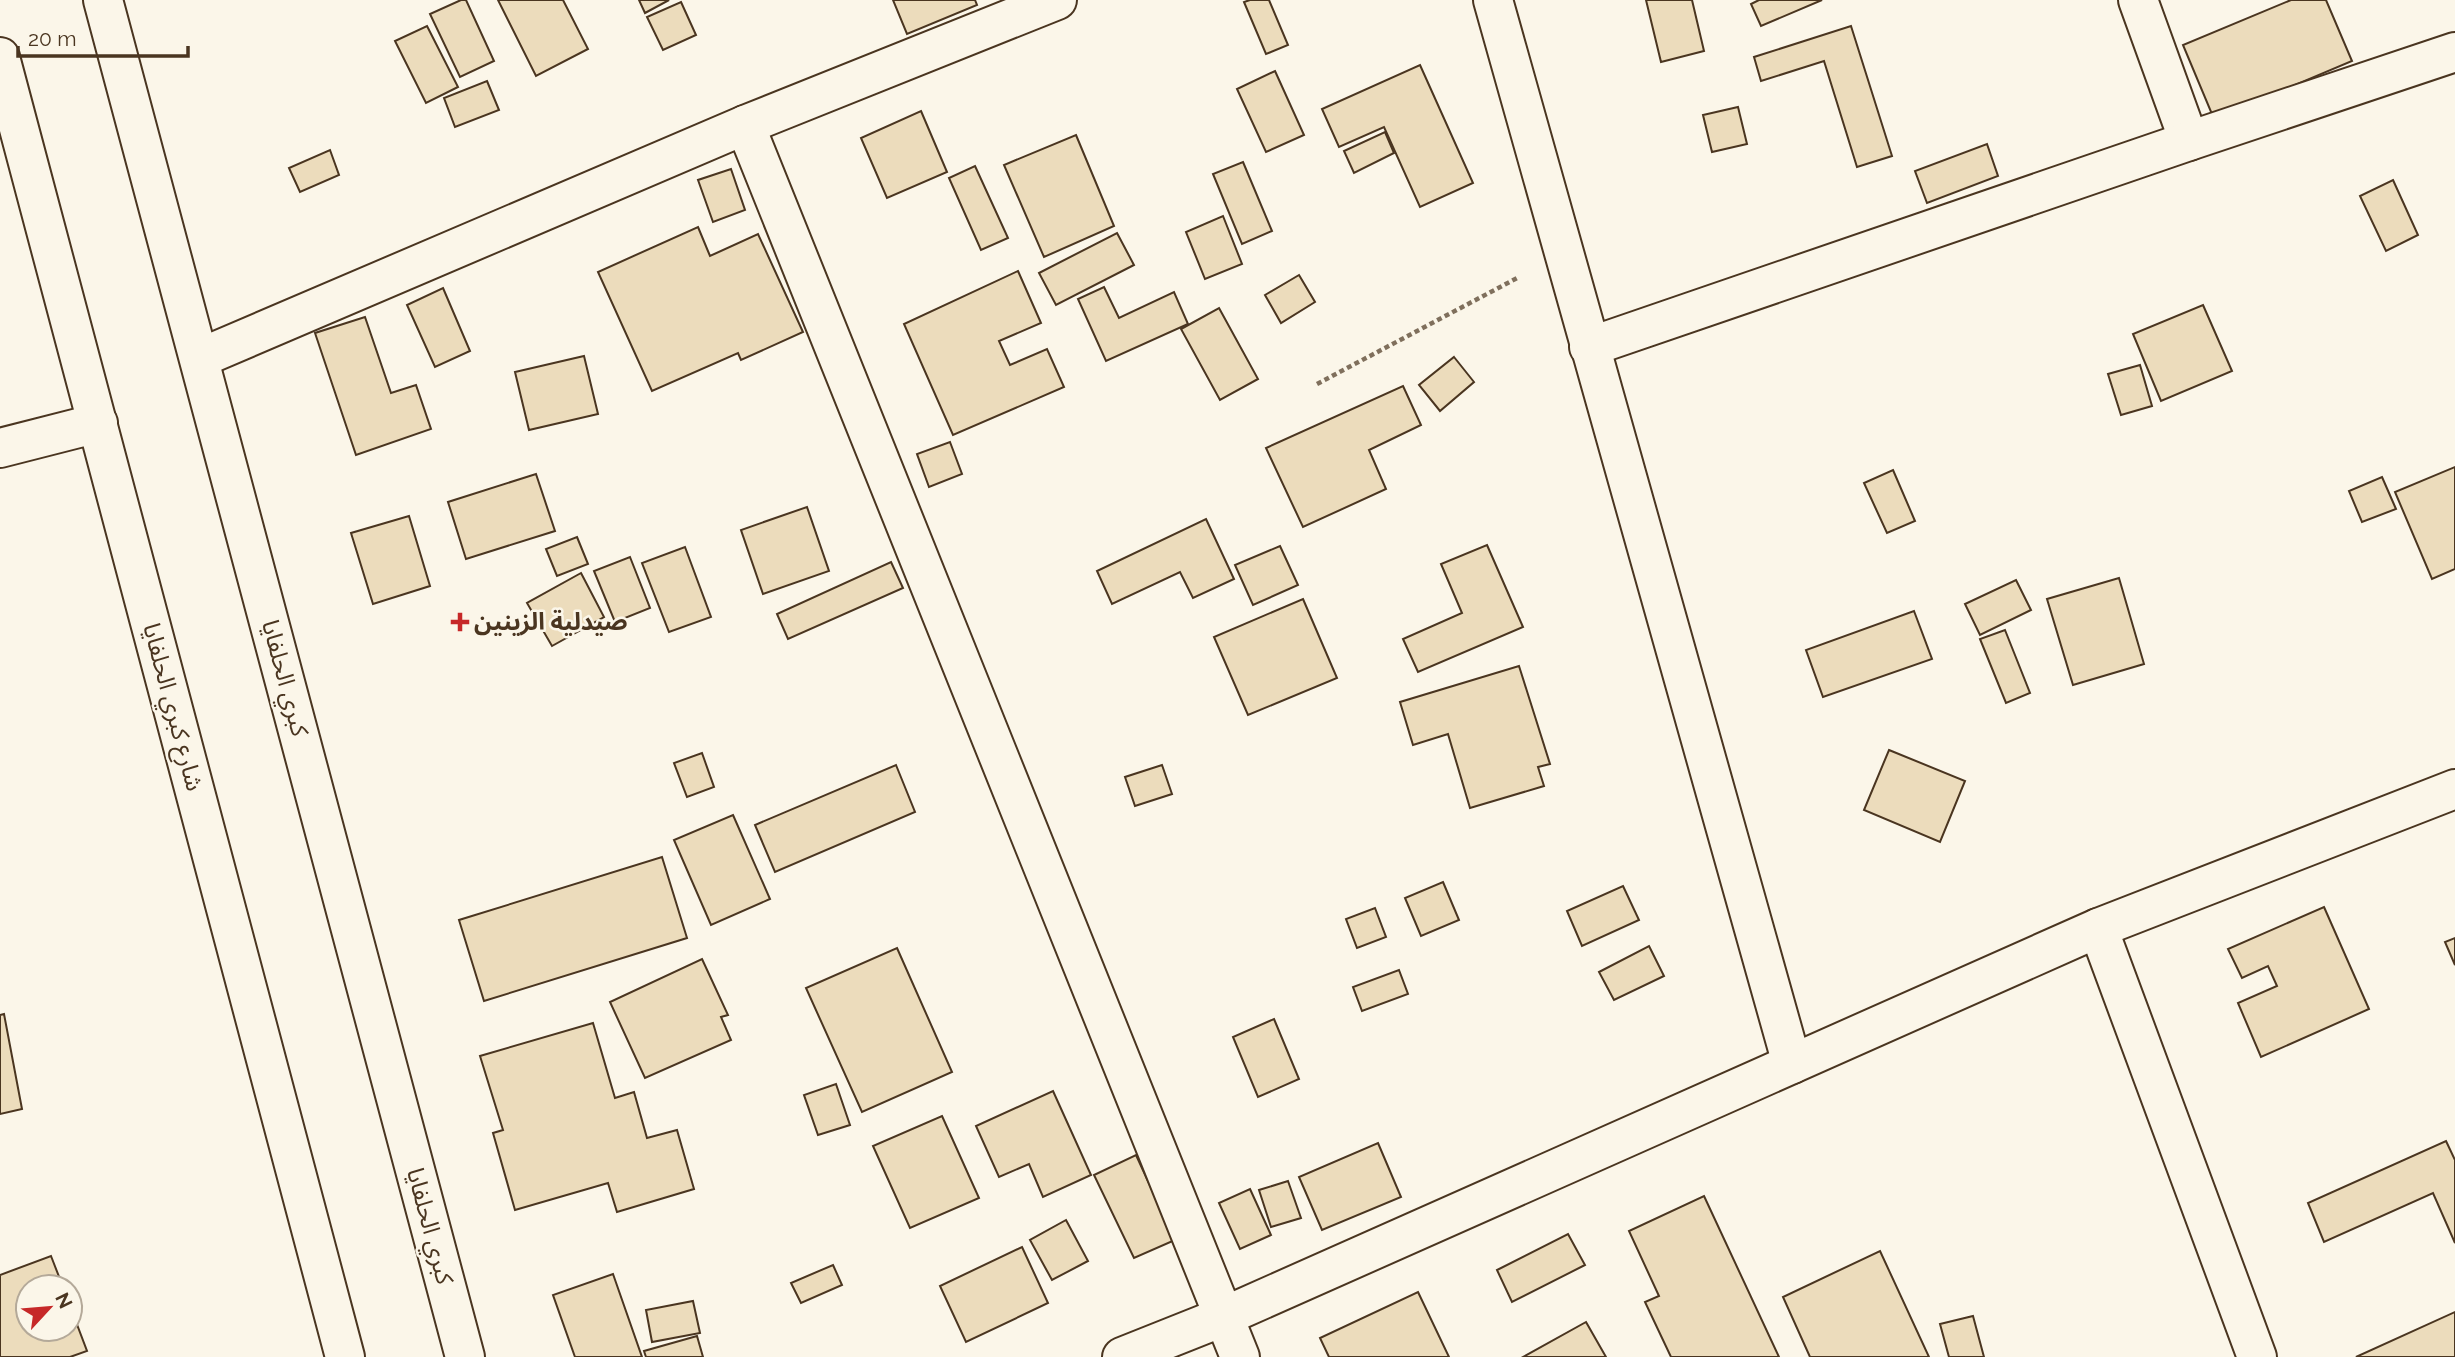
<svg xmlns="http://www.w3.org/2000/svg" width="2455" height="1357" font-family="Raleway,'Noto Sans Arabic',sans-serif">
  <rect width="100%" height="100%" fill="#fbf6e9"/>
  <g fill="#ecdcbc" stroke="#4a3520" stroke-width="2">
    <path d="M461 0H466L494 61 460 77 430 14Z"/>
    <path d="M498 0H563L588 49 536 76Z"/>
    <path d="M639 0H669L645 13Z"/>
    <path d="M893 0H975L977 5 907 34Z"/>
    <path d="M1250 0H1269L1288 45 1266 54 1244 2Z"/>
    <path d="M1646 0H1692L1704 51 1661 62Z"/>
    <path d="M1759 0H1822L1761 26 1751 4Z"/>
    <path d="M2291 0H2326L2352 61 2214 119 2183 45Z"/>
    <path d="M681 2 696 35 663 50 647 17Z"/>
    <path d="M427 26 458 87 426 103 395 41Z"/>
    <path d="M1851 26 1892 156 1857 167 1824 61 1761 81 1754 57Z"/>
    <path d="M1420 65 1473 183 1420 207 1384 127 1339 147 1322 109Z"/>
    <path d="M1275 71 1304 135 1266 152 1237 89Z"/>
    <path d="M487 81 499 110 455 127 444 98Z"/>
    <path d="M1738 107 1747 144 1712 152 1703 115Z"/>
    <path d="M921 111 947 172 887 198 861 138Z"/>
    <path d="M1385 132 1394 153 1354 173 1344 151Z"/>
    <path d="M1076 135 1114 226 1044 257 1004 165Z"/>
    <path d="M1987 144 1998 176 1927 203 1915 171Z"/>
    <path d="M330 150 339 175 300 192 289 168Z"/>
    <path d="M1243 162 1272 231 1242 244 1213 174Z"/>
    <path d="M975 166 1008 238 981 250 949 178Z"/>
    <path d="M731 169 745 210 713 222 698 180Z"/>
    <path d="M2393 180 2418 235 2386 251 2360 196Z"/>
    <path d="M1223 216 1242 264 1205 279 1186 232Z"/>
    <path d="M698 227 710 256 758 234 803 332 741 360 738 353 652 391 598 272Z"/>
    <path d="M1117 233 1134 265 1056 305 1039 273Z"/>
    <path d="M1018 271 1041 323 999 341 1010 365 1047 349 1064 387 953 435 904 324Z"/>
    <path d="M1299 275 1315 302 1281 323 1265 295Z"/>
    <path d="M1104 287 1119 318 1174 292 1188 324 1106 361 1078 299Z"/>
    <path d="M443 288 470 351 435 367 407 305Z"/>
    <path d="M2203 305 2232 371 2161 401 2133 334Z"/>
    <path d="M1219 308 1258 379 1220 400 1181 329Z"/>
    <path d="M365 317 391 393 416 385 431 429 356 455 315 333Z"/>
    <path d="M584 356 598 414 529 430 515 372Z"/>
    <path d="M1454 357 1474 382 1440 411 1419 385Z"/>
    <path d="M2140 365 2152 406 2121 415 2108 374Z"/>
    <path d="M1403 386 1421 425 1369 450 1386 489 1303 527 1266 448Z"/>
    <path d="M950 442 962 474 929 487 917 454Z"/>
    <path d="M2455 467V569L2432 579 2395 492Z"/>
    <path d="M1893 470 1915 521 1887 533 1864 483Z"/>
    <path d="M536 474 555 531 466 559 448 502Z"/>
    <path d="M2382 477 2396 509 2362 522 2349 491Z"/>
    <path d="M807 507 829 571 763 594 741 530Z"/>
    <path d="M409 516 430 586 373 604 351 533Z"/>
    <path d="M1206 519 1234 579 1193 598 1180 572 1112 604 1097 571Z"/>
    <path d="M577 537 588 564 557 576 546 549Z"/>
    <path d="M1487 545 1523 627 1418 672 1403 639 1462 613 1441 564Z"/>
    <path d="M1280 546 1298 585 1253 605 1235 565Z"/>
    <path d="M685 547 711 617 669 632 642 563Z"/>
    <path d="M630 557 650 608 615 622 594 571Z"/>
    <path d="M891 562 903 588 788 639 777 614Z"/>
    <path d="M581 573 604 617 552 646 527 603Z"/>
    <path d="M2119 578 2144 664 2073 685 2047 599Z"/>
    <path d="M2016 580 2031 610 1980 635 1965 604Z"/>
    <path d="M1303 599 1337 678 1248 715 1214 637Z"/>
    <path d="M1914 611 1932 659 1823 697 1806 650Z"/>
    <path d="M2005 630 2030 693 2006 703 1980 639Z"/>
    <path d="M1519 666 1550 764 1538 767 1544 786 1470 808 1448 734 1413 745 1400 702Z"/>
    <path d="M1889 750 1965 781 1940 842 1864 810Z"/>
    <path d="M702 753 714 787 687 797 674 763Z"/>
    <path d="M896 765 915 812 775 872 755 825Z"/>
    <path d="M1162 765 1172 794 1135 806 1125 777Z"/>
    <path d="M733 815 770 899 711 925 674 840Z"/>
    <path d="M662 857 687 938 484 1001 459 920Z"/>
    <path d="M1443 882 1459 920 1421 936 1405 898Z"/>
    <path d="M1623 886 1639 920 1582 946 1567 911Z"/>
    <path d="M2324 907 2369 1009 2261 1057 2238 1003 2277 986 2268 966 2242 978 2228 949Z"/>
    <path d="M1375 908 1386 937 1357 948 1346 919Z"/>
    <path d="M2455 938V965L2445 942Z"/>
    <path d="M1649 946 1664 976 1614 1000 1599 972Z"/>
    <path d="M897 948 952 1072 862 1112 806 988Z"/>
    <path d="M702 959 728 1015 721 1017 731 1040 645 1078 610 1002Z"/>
    <path d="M1399 970 1408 994 1362 1011 1353 987Z"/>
    <path d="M4 1014 22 1109 0 1114V1015Z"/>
    <path d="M1274 1019 1299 1079 1258 1097 1233 1037Z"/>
    <path d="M593 1023 615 1098 634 1092 647 1138 677 1130 694 1189 617 1212 608 1183 515 1210 493 1133 503 1130 480 1056Z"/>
    <path d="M836 1084 850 1125 818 1135 804 1095Z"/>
    <path d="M1053 1091 1091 1175 1043 1197 1029 1164 999 1177 976 1126Z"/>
    <path d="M942 1116 979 1198 910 1228 873 1146Z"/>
    <path d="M2446 1141 2455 1160V1243L2433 1193 2324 1242 2308 1203Z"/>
    <path d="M1378 1143 1401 1197 1322 1230 1299 1177Z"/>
    <path d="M1136 1155 1175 1240 1134 1258 1094 1175Z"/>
    <path d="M1288 1181 1301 1218 1271 1227 1259 1190Z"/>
    <path d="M1250 1189 1271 1235 1240 1249 1219 1203Z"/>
    <path d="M1704 1196 1779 1357H1671L1645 1302 1659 1296 1629 1231Z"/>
    <path d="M1066 1220 1088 1261 1052 1280 1030 1240Z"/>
    <path d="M1568 1234 1585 1265 1512 1302 1497 1270Z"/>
    <path d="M1022 1247 1048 1303 966 1342 940 1286Z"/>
    <path d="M1880 1251 1929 1357H1810L1783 1297Z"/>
    <path d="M51 1256 63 1287H28V1329H70V1306L87 1351 70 1357H0V1275Z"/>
    <path d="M833 1265 842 1285 801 1303 791 1283Z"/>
    <path d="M613 1274 642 1357H575L553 1295Z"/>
    <path d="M1418 1292 1449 1357H1329L1320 1338Z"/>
    <path d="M693 1301 700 1333 652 1342 646 1310Z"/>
    <path d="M2455 1312V1357H2356Z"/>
    <path d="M1973 1316 1984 1357H1949L1940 1324Z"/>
    <path d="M1586 1322 1606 1357H1523Z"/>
    <path d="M697 1336 703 1357H646L644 1351Z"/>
  </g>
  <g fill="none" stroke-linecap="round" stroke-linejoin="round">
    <g stroke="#4a3520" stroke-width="42">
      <g id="minor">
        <path d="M1493 0 1792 1064"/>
        <path d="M2138 0 2189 141"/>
        <path d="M745 125 1240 1357"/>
        <path d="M1589 347 2189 141 2455 52"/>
        <path d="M200 358 745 125 1057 0"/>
        <path d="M0 448 98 423"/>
        <path d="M2098 928 2257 1357"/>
        <path d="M1122 1357 1225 1316 2098 928 2455 789"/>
      </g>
    </g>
    <g stroke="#4a3520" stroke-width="42">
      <g id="primary">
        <path d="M103 0 465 1357"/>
        <path d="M0 57 345 1357"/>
      </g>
    </g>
    <path stroke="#7f6f5c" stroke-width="4.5" stroke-dasharray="5 3.5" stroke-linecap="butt" d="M1317 384 1519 277"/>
    <use href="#minor" stroke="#fbf6e9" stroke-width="38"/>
    <use href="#primary" stroke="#fbf6e9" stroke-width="38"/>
  </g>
  <path fill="#c62828" stroke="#fbf6e9" stroke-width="2.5" d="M456.5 611.5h7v7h7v7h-7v7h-7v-7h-7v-7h7z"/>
  <g text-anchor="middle" stroke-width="5" stroke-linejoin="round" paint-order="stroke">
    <g font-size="24" font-weight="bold" fill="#4a3520" stroke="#fbf6e9" text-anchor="start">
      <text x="474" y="630">صيدلية الزينين</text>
    </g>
    <g font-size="24" fill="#4a3520" stroke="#fbf6e9">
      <text transform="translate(285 678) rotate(75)" y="8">كبري الحلفايا</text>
      <text transform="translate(173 707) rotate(75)" y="8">شارع كبري الحلفايا</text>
      <text transform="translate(430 1226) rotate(75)" y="8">كبري الحلفايا</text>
    </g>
  </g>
  <g transform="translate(49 1308) rotate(64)"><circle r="33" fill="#fbf6e9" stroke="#b4a999" stroke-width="2"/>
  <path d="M0-5L12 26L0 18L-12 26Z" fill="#c62828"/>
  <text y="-10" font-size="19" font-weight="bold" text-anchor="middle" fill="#4a3520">N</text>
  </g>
  <path d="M18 46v10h170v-10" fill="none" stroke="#4a3520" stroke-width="3.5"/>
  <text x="28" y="46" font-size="21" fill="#4a3520" stroke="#fbf6e9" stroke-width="5" paint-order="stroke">20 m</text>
</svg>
